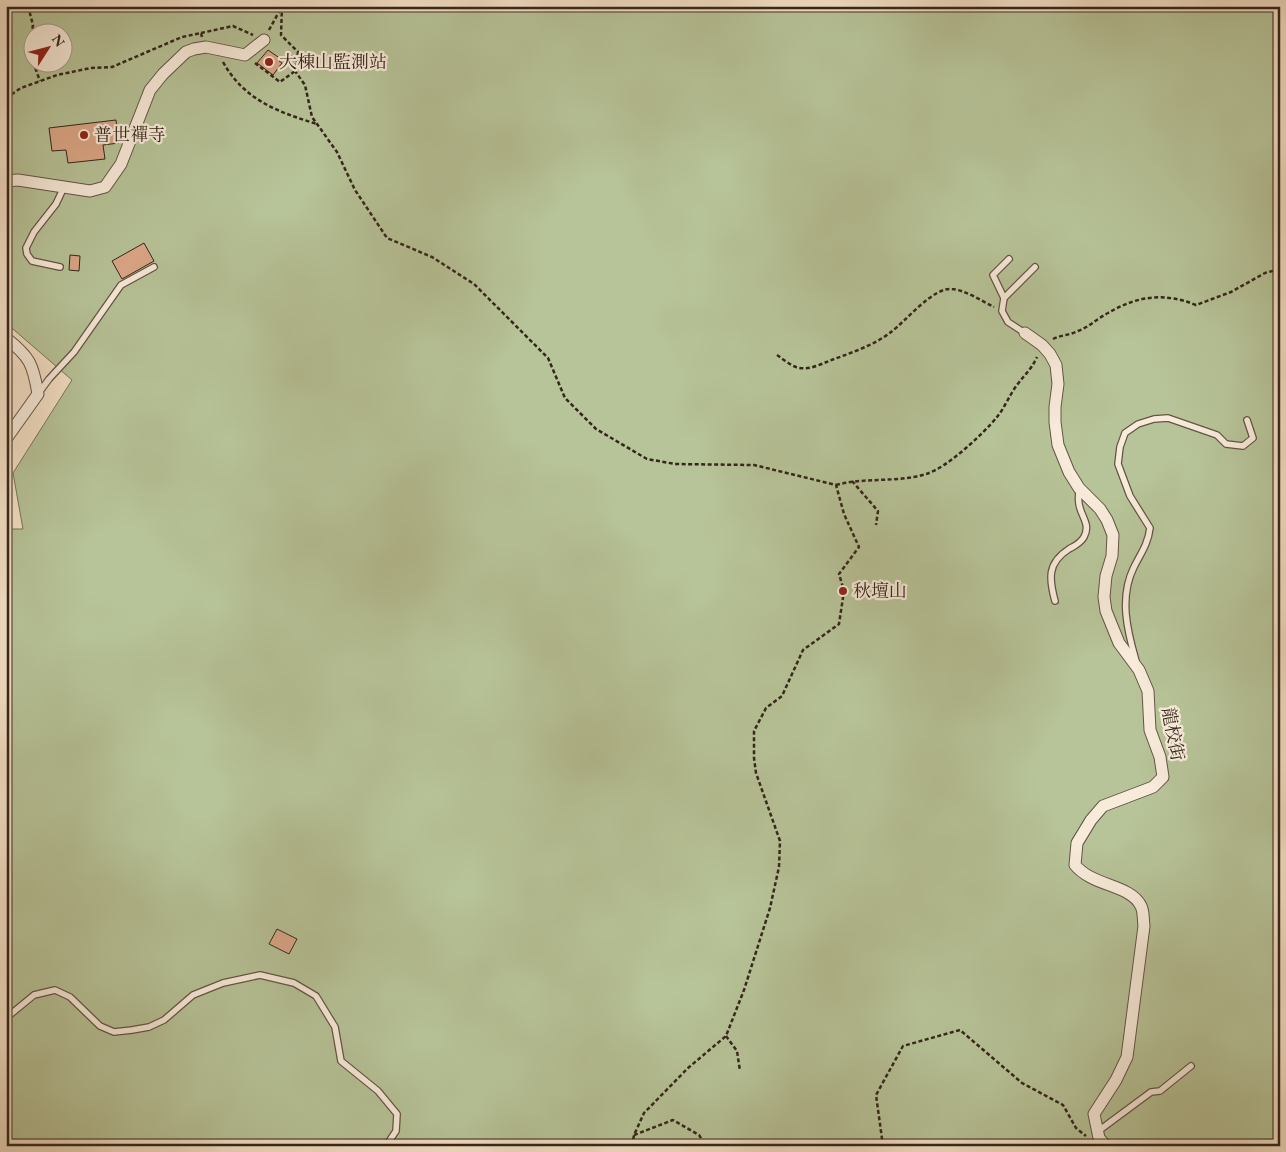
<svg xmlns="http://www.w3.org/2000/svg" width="1286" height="1152" font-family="'EB Garamond','Noto Serif TC',serif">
  <rect width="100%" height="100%" fill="#f4e0c6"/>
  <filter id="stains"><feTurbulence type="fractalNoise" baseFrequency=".004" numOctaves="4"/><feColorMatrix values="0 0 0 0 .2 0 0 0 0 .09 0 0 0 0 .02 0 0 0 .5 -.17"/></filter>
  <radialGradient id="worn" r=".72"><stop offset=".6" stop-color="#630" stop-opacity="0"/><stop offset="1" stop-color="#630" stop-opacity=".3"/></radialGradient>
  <path fill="#b7c398" stroke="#76745a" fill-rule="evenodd" d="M6 6H1280V1146H6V529H23L13 473 72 380 6 323ZM32 32H62V62H32Z"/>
  <g fill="#dba788" stroke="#34261b">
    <path d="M268 50 281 59 279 61 282 63 273 75 257 63Z"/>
    <path d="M116 120 119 143 103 145 105 159 68 163 66 150 52 151 49 128Z"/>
    <path d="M144 243 154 261 122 279 112 261Z"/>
    <path d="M70 255 80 256 79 271 69 270Z"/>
    <path d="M277 929 297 939 289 954 269 944Z"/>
  </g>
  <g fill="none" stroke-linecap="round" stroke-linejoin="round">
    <g stroke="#645446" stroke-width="8">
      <g id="lane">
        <path d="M60 267 32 261 27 254 26 248 34 232 56 204 64 187"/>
        <path d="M1004 298 993 275 1009 259"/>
        <path d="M1025 333 1008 322 1002 311 1004 298 1035 267"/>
        <path d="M38 394 49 379 74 352 121 285 154 267"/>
        <path d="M1055 601C1049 579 1047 563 1069 549 1074 546 1080 544 1084 537 1091 524 1081 517 1079 504 1078 499 1079 493 1079 488"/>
        <path d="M1136 661C1127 630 1119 597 1134 567 1141 553 1148 544 1150 528L1130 496 1118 464 1120 447 1125 433 1138 424 1154 419 1168 418 1217 435 1226 444 1243 446 1253 438 1247 420"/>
        <path d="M6 1018 34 995 55 990 70 997 100 1026 114 1032 132 1030 149 1027 164 1020 193 995 223 983 260 975 294 983 316 996 335 1027 341 1061 378 1091 397 1114 396 1131 386 1146"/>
        <path d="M1097 1132 1151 1092 1160 1091 1191 1066"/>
      </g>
    </g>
    <g stroke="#645446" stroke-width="13">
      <g id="street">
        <path d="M6 181 18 180 90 191 105 187 121 164 150 90 163 74 186 52 194 49 206 47 245 55 264 40"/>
        <path d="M1025 333 1042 345 1050 354 1056 365 1058 384 1055 407V422L1058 445 1069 472 1079 488 1100 509 1107 520 1113 535 1112 556 1106 576 1104 597 1106 611 1119 643 1139 670 1148 691 1150 730 1160 757 1163 777 1153 787 1103 806 1091 820 1077 843 1075 865C1093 887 1130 884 1141 906 1144 912 1143 920 1144 926L1127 1057 1116 1080 1094 1114 1099 1138 1106 1146"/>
        <path d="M6 338C30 357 33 364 38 394L6 439"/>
      </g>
    </g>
    <g stroke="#34261b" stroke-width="2.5" stroke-dasharray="4 2.5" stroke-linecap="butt">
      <path d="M28 6 33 25 29 50 32 60"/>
      <path d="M282 6 281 35 298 52 295 71 305 85 312 117 337 152 355 190 387 238 432 257 474 284 548 358 565 398 596 429 647 459 675 464 754 465 836 485 844 514 859 547 839 574 844 591 839 624 803 650 782 696 766 708 754 731V758L756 773 780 841 779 867 770 908 744 990 726 1036 688 1068 644 1113 634 1135 632 1146"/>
      <path d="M269 30 281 8"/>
      <path d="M201 33 233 26 253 35"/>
      <path d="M33 62 40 81"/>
      <path d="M223 62C244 100 278 112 317 124"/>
      <path d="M255 63 280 82 295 71"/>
      <path d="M6 98 21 88 57 75 91 68 112 67 182 37 201 33 202 37"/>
      <path d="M1053 339C1061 335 1070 335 1078 331 1089 327 1098 318 1108 313 1137 296 1164 292 1196 305L1231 292 1265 273 1280 269"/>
      <path d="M777 355C783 359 790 365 796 367 807 371 819 365 829 361 850 353 873 346 891 332 906 321 933 287 952 289 965 290 982 301 994 307"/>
      <path d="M852 481 878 511 876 525"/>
      <path d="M836 485C865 477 897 483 926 474 947 468 983 434 997 417 1004 409 1010 394 1017 385 1025 374 1031 370 1037 357"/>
      <path d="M726 1036 737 1051 740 1071"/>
      <path d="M634 1135 673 1120 699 1135 706 1146"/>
      <path d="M883 1146 876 1095 903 1046 960 1030 1022 1083 1063 1105 1076 1128 1086 1136"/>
    </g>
    <use href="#lane" stroke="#f8ebda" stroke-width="5.5"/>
    <use href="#street" stroke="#f8ebda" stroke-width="11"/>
  </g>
  <g fill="#8f2418" stroke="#f8ebda" stroke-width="2">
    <circle cx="269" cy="62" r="5"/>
    <circle cx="84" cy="135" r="5"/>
    <circle cx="843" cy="591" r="5"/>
  </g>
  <g text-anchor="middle" stroke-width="4.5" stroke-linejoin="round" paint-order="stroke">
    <g font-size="18" fill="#34261b" stroke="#f8ebda" text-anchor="start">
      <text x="279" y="68">大棟山監測站</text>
      <text x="94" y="141">普世禪寺</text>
      <text x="853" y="597">秋壇山</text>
    </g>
    <g font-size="18" fill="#34261b" stroke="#f8ebda">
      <text transform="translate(1173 734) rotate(79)" y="6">龍校街</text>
    </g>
  </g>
  <rect width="1286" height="1152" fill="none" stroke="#f4e0c6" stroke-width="25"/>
  <rect x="8" y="8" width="1271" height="1137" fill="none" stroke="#34261b" stroke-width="2.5"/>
  <rect x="12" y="12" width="1261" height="1127" fill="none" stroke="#34261b"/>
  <g transform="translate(48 48) rotate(54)"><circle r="24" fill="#f8ebda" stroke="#aa9c8e"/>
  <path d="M0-4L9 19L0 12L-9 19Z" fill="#8f2418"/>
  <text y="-8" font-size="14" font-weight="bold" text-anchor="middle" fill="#34261b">N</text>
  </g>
  <rect width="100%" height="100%" filter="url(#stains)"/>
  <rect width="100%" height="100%" fill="url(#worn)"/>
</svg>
